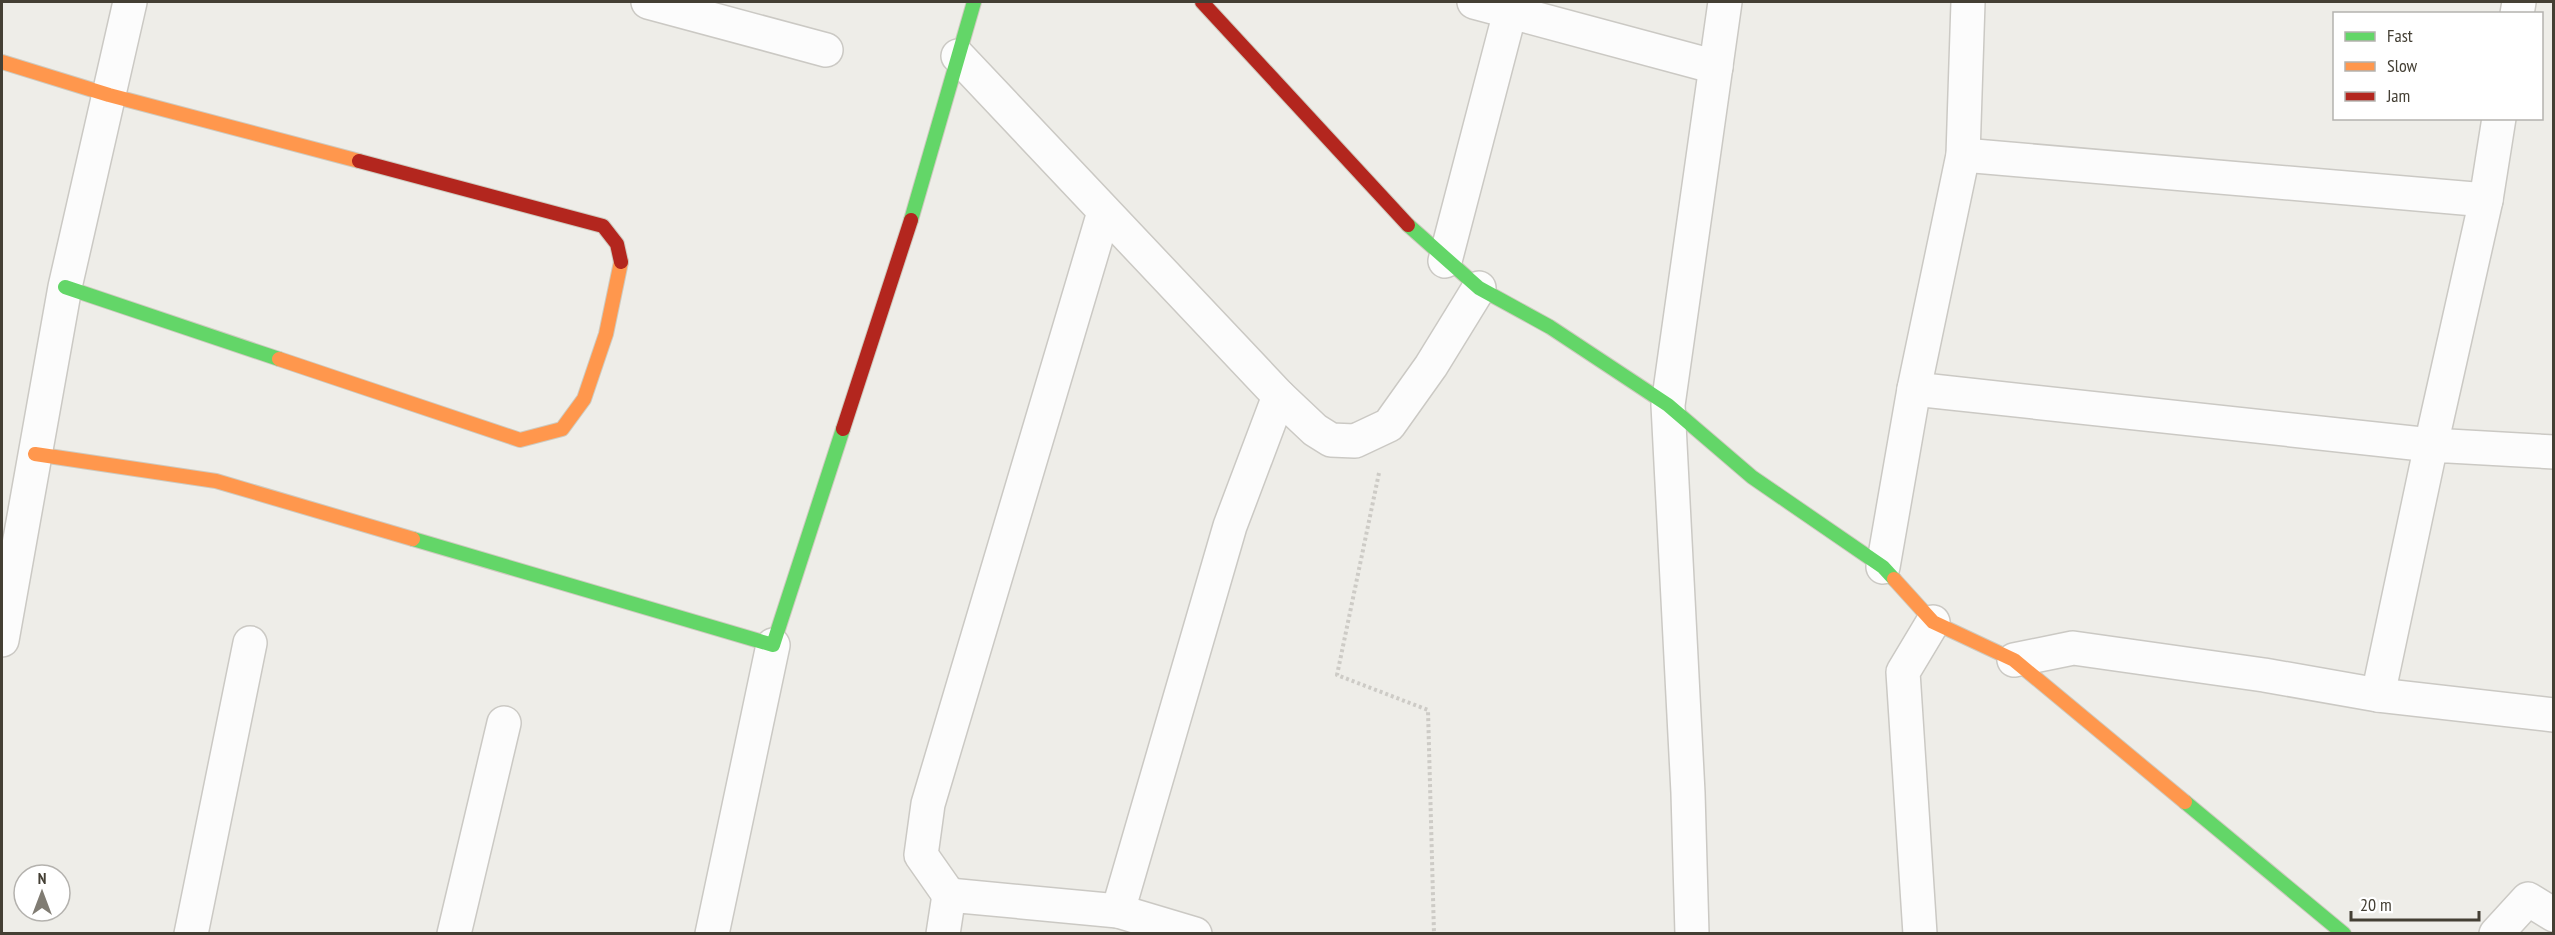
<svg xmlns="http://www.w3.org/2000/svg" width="2555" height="935" font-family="'PT Sans Narrow',sans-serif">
  <rect width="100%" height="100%" fill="#eeede8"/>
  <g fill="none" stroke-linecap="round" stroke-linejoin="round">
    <g stroke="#cbc9c4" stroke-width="36">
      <g id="street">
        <path d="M648 2 826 50"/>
        <path d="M1474 2 1716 67"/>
        <path d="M2517 14 2519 2"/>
        <path d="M958 56 1279 396"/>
        <path d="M1963 155 2486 200"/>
        <path d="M1445 261 1510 12"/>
        <path d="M1914 389 2431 445 2486 200 2499 118"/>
        <path d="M1883 567 1914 389 1963 155 1968 2"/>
        <path d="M2 640 65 287 130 2"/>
        <path d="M2014 660 2073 648 2264 675 2378 695 2554 715"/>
        <path d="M2378 695 2431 445 2554 452"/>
        <path d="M949 895 921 855 928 804 1104 212"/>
        <path d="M191 934 250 643"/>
        <path d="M454 934 504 723"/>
        <path d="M712 934 773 645"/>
        <path d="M943 934 949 895 1118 911"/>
        <path d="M1195 934 1118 911 1230 526 1279 396 1315 430 1331 440 1355 441 1389 425 1431 366 1479 288"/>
        <path d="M1692 934 1688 793 1668 405 1725 2"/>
        <path d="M1920 934 1903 672 1933 622"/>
        <path d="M2496 934 2528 899 2554 915"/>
      </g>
    </g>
    <g stroke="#cecabf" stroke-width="16">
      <g id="fast">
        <path d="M911 220 974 2"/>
        <path d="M1408 225 1479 288 1550 327 1668 405 1752 477 1883 567 1894 579"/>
        <path d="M65 287 279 359"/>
        <path d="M413 539 773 645 843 429"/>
        <path d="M2185 802 2344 934"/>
      </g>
    </g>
    <g stroke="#cecabf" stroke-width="16">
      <g id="slow">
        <path d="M2 62 109 95 359 161"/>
        <path d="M279 359 520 440 562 429 584 399 606 334 621 262"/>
        <path d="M35 454 216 481 413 539"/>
        <path d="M1894 579 1933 622 2014 660 2185 802"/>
      </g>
    </g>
    <g stroke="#cecabf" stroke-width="16">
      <g id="jam">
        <path d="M1202 2 1408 225"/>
        <path d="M359 161 603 226 617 244 621 262"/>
        <path d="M843 429 911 220"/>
      </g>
    </g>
    <path stroke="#cdcbc6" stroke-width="4" stroke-dasharray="3 3" stroke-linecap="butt" d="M1379 473 1337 675 1428 710 1434 934"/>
    <use href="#street" stroke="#fcfcfc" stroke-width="33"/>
    <use href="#fast" stroke="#63d668" stroke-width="14"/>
    <use href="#slow" stroke="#ff974d" stroke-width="14"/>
    <use href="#jam" stroke="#b3261e" stroke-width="14"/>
  </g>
  <rect width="2555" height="935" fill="none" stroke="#443f34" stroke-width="6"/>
  <rect x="2333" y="12" width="210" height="108" fill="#ffffff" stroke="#b4b2ae" stroke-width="1.5"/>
  <rect x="2345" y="32" width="30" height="9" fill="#63d668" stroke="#b4b2ae" stroke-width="1.5"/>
  <text x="2387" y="42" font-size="18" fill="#443f34">Fast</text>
  <rect x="2345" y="62" width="30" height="9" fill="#ff974d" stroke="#b4b2ae" stroke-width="1.5"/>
  <text x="2387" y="72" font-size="18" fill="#443f34">Slow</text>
  <rect x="2345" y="92" width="30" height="9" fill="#b3261e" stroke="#b4b2ae" stroke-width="1.5"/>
  <text x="2387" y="102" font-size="18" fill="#443f34">Jam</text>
  <g transform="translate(42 893)"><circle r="28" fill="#ffffff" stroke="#b4b2ae" stroke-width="1.5"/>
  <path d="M0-4.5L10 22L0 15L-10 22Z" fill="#807c73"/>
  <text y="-9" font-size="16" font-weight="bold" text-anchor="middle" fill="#443f34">N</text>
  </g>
  <path d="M2351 911v9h128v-9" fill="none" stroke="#443f34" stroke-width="3"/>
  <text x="2360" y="911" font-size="18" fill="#443f34" stroke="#ffffff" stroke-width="4.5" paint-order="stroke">20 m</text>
</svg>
